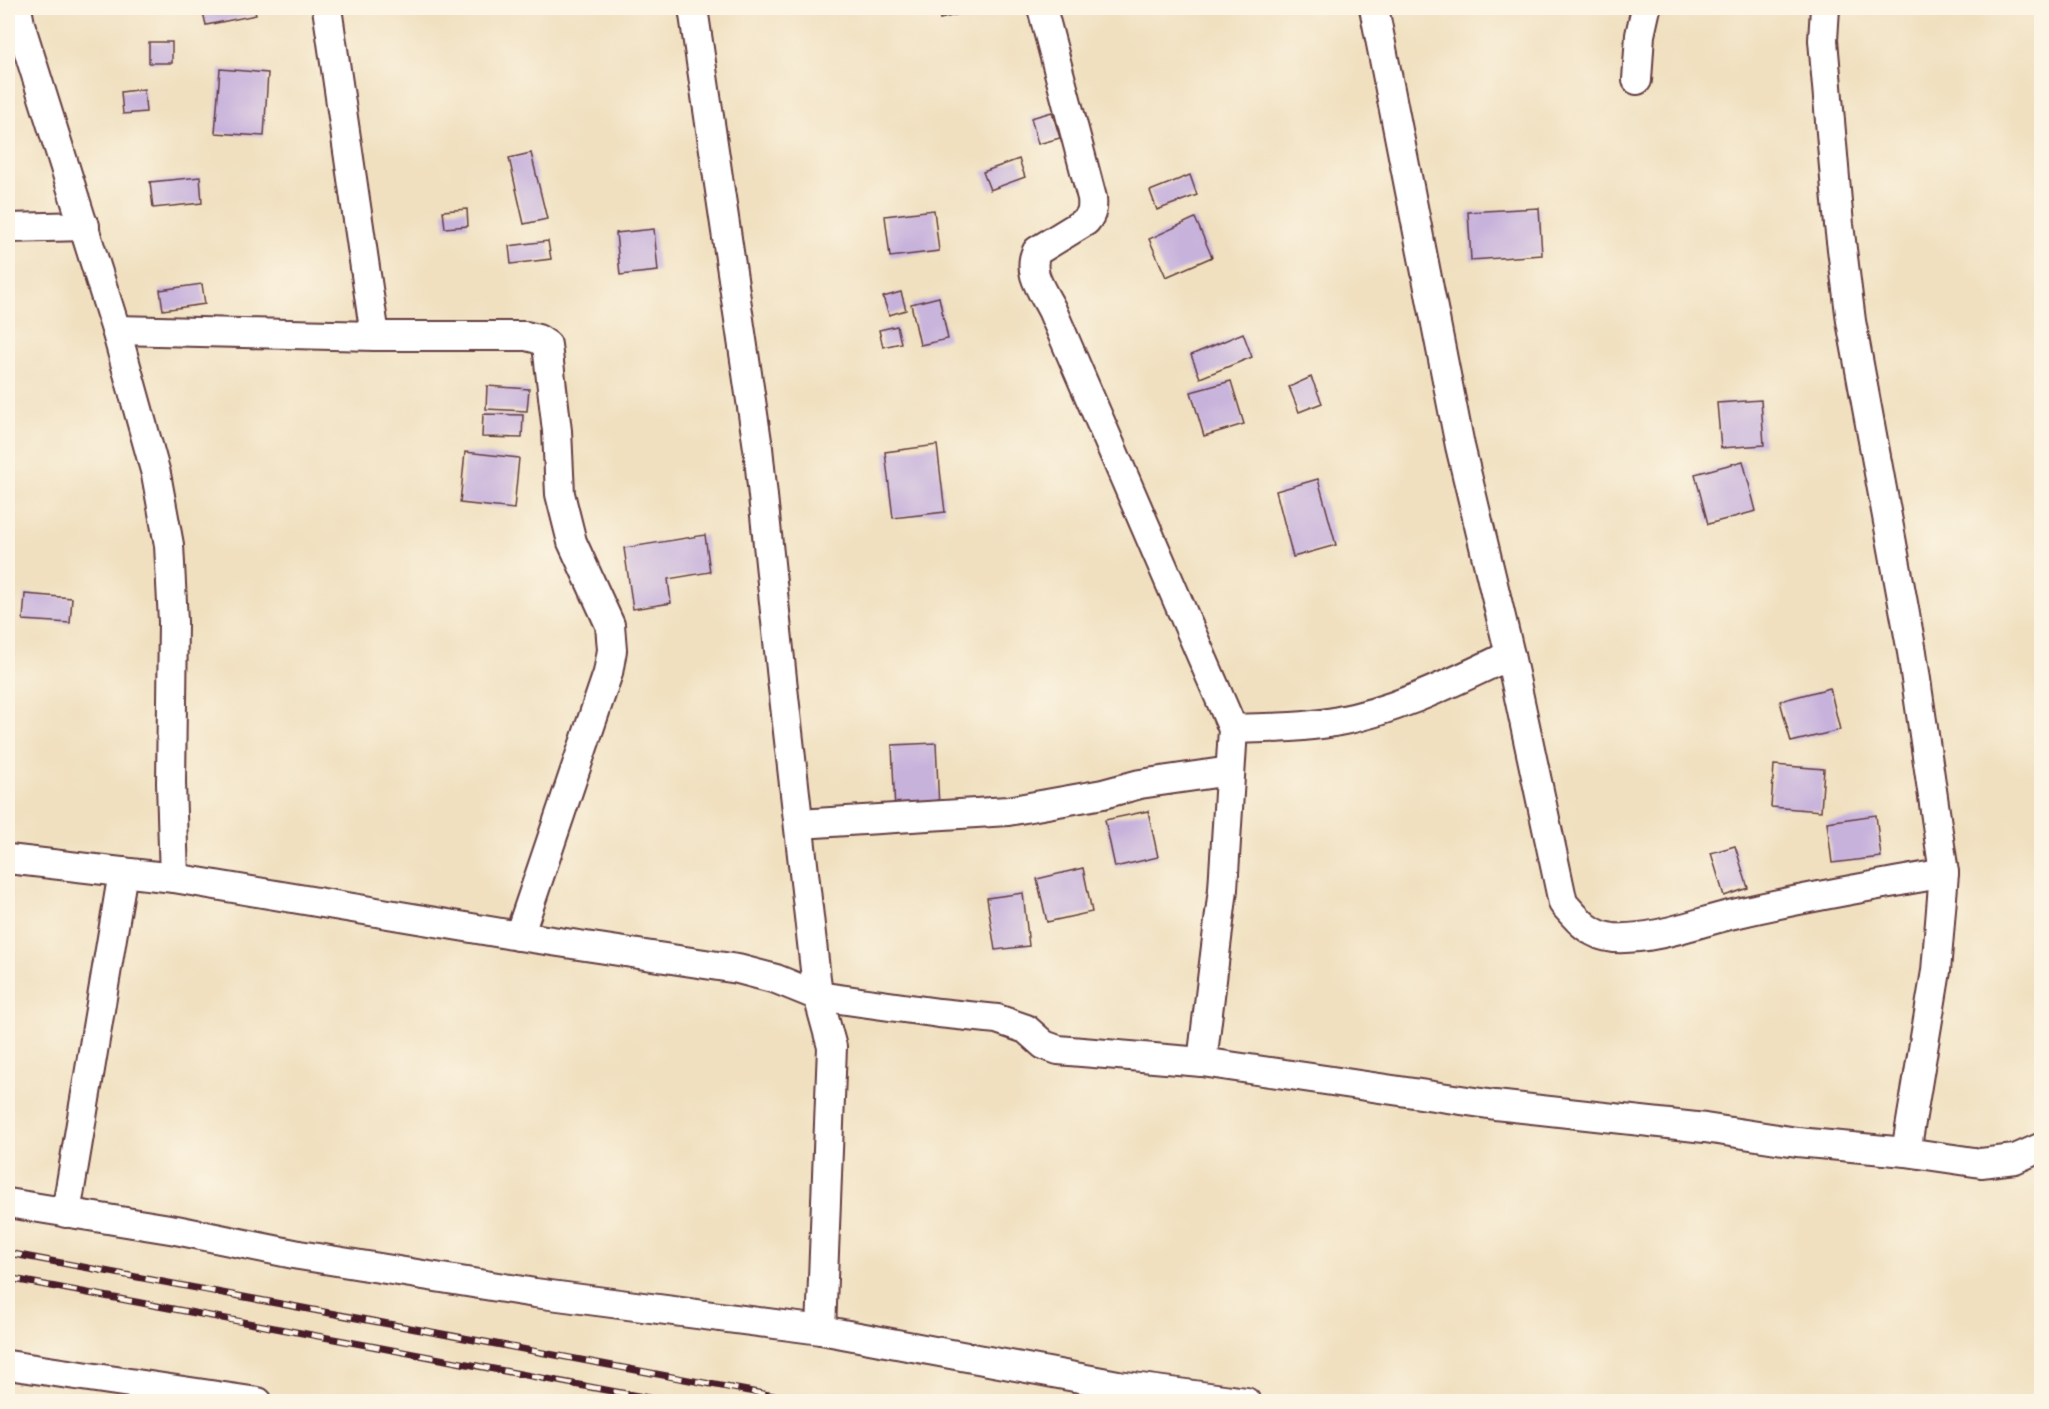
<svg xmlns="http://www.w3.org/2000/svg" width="2049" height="1409" font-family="'Old Standard TT',serif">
  <rect width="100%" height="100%" fill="#fcf5e5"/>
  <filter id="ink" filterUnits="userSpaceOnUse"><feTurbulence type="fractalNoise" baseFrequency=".0167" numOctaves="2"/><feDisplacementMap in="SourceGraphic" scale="12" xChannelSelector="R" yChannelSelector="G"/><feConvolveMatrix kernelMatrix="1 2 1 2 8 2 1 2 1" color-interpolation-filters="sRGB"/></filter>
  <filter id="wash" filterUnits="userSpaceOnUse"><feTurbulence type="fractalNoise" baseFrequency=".008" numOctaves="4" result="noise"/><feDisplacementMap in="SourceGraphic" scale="24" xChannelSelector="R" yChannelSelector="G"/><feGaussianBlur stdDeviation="1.35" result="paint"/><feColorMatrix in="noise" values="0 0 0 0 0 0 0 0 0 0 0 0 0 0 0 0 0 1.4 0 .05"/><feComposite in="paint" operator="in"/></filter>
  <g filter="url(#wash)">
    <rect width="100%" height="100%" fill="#f0e0c0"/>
    <g id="blocks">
      <g fill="#c7b2dc">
        <path d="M202 8H254L256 15 206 25Z"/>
        <path d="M937 8H981L940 19Z"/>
        <rect x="149" y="42" width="23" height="21"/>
        <path d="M220 69 268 73 264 136 215 133Z"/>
        <path d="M144 89 146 112 123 114 121 92Z"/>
        <path d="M1052 112 1060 138 1038 144 1031 118Z"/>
        <path d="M531 153 547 219 524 224 509 158Z"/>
        <path d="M1019 159 1025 177 990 190 983 172Z"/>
        <path d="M1190 175 1197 195 1157 210 1150 191Z"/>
        <path d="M200 177 202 203 153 208 150 182Z"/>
        <path d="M1539 208 1542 255 1471 260 1468 212Z"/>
        <path d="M467 209 468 226 445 228 443 211Z"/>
        <path d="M934 210 939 251 890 257 885 216Z"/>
        <path d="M1195 218 1212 257 1166 277 1149 239Z"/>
        <path d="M654 229 658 271 620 275 616 233Z"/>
        <path d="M548 241 551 259 511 264 509 246Z"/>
        <path d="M202 284 205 304 163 310 160 290Z"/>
        <path d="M901 292 906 310 889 315 883 297Z"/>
        <path d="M939 297 948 339 920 345 911 304Z"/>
        <path d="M897 326 901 343 883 347 879 330Z"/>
        <path d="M1243 333 1252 357 1200 378 1191 355Z"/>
        <path d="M1311 377 1322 403 1299 412 1289 387Z"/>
        <path d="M1231 381 1244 424 1204 436 1191 392Z"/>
        <path d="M487 386 529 389 527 411 486 409Z"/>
        <path d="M1761 400 1764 445 1721 448 1717 403Z"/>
        <path d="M483 414 523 415 522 438 482 437Z"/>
        <path d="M937 445 945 512 893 518 885 452Z"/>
        <path d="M465 452 519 458 514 509 460 503Z"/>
        <path d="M1743 461 1756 511 1708 524 1695 474Z"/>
        <path d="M1318 479 1336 545 1293 557 1276 491Z"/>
        <path d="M705 535 710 572 668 579 671 603 633 609 624 548Z"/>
        <path d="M25 594 72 598 70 623 23 620Z"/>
        <path d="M1830 688 1840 730 1791 742 1780 701Z"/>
        <path d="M936 743 939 809 895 811 892 745Z"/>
        <path d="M1774 765 1824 769 1821 811 1771 807Z"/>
        <path d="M1148 811 1158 857 1115 867 1105 820Z"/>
        <path d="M1876 815 1881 857 1832 863 1827 822Z"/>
        <path d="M1735 846 1748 888 1724 896 1711 853Z"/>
        <path d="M1083 868 1092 912 1047 922 1037 879Z"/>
        <path d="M1023 893 1029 946 995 950 987 898Z"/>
      </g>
    </g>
  </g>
  <g filter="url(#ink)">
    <use href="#blocks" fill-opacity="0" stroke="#633c41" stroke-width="1.5"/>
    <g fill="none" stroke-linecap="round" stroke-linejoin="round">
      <g stroke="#633c41" stroke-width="32">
        <g id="minor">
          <path d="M17 8 20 24 116 330 156 474 169 545 173 622 171 783 174 878"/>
          <path d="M327 8 375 336"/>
          <path d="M693 8 758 448 782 679 818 996 832 1047 821 1330"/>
          <path d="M1042 8 1092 198C1093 208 1092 214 1086 221L1037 251C1026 271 1043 292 1052 310L1233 729 1223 889 1202 1062"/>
          <path d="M1374 8 1460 446 1510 655 1563 903C1577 919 1590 936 1614 938 1657 940 1697 922 1738 913 1806 897 1875 886 1944 873"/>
          <path d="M1825 8 1823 40 1839 225 1851 321 1912 652 1944 873 1936 971 1906 1152"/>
          <path d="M1637 80 1640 35 1646 8"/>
          <path d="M8 228 85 226"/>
          <path d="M116 330 375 336H526L538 339 547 345 557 431 560 494 572 542 610 625 612 650 608 673 519 936"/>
          <path d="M1233 729C1267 728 1301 728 1334 722 1396 711 1453 682 1510 655"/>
          <path d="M799 824 1008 811 1103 794 1140 784 1230 771"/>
          <path d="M8 859 174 878 519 936 738 969 776 979 818 996 939 1013 997 1019 1026 1029 1044 1045 1058 1050 1202 1062 1495 1105 1705 1128 1797 1142 1906 1152 1981 1163 2015 1159 2042 1147"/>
          <path d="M8 1203 176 1230 299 1255 535 1293 821 1330 1118 1385 1246 1402"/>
          <path d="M66 1213 123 872"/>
          <path d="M8 1365 258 1402"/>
        </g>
      </g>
      <use href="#minor" stroke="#fff" stroke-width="28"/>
      <g stroke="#4a1f2b" stroke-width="7">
        <g id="rail">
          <path d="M8 1253 807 1402"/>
          <path d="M8 1278 670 1402"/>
        </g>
      </g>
      <use href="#rail" stroke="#fcf5e5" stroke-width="4.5" stroke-dasharray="14" stroke-linecap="butt"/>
    </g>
  </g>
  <rect width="2049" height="1409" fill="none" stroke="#fcf5e5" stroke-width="30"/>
</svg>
